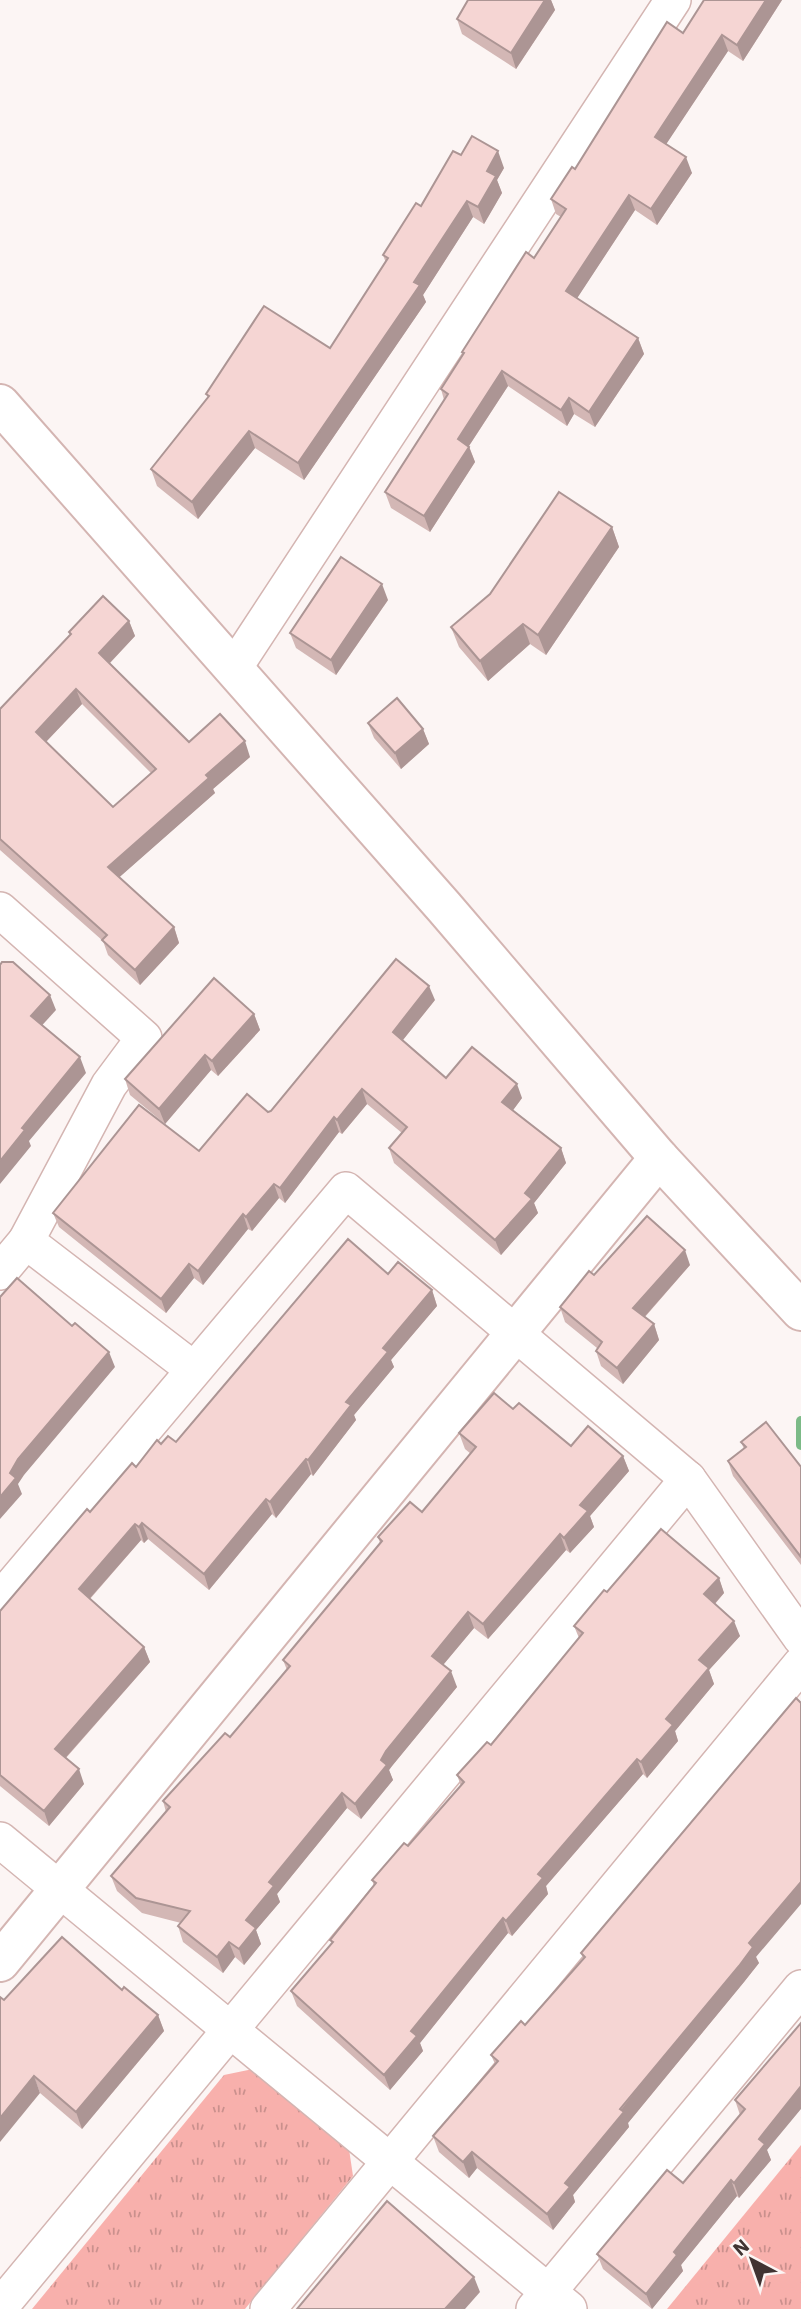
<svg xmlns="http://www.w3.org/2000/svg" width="801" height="2309" font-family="'IBM Plex Sans',sans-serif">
  <defs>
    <pattern id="grass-tufts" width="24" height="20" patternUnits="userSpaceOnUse" patternTransform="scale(1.75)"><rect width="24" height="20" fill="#f8b0ac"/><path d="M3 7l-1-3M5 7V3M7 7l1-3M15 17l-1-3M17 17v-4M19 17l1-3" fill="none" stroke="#ca908d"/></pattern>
  </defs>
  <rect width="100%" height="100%" fill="#fcf5f4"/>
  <g fill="url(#grass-tufts)">
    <path d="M253 2069 349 2149 353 2176 245 2309H32L224 2075Z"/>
    <path d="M801 2145V2309H667Z"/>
  </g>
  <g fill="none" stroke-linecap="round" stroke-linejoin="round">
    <path stroke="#7cba87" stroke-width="10" d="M801 1421V1445"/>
    <g stroke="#d4b5b2" stroke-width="38">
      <g id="minor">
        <path d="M234 668 673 0"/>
        <path d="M0 910 144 1038 109 1085 26 1241 193 1369"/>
        <path d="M0 1272 26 1241"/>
        <path d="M0 1600 346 1190 688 1479 801 1638"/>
        <path d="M0 1840 569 2309"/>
        <path d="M0 2307 688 1479"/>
        <path d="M268 2309 801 1664"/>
        <path d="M534 2309 801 1988"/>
      </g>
    </g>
    <g stroke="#d4b5b2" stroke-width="42">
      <g id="tertiary">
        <path d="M0 404 444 907 659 1158 801 1311"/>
        <path d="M0 1962 659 1158"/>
      </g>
    </g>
    <use href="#minor" stroke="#fff" stroke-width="35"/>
    <use href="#tertiary" stroke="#fff" stroke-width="38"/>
  </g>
  <g fill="#d3b7b5" fill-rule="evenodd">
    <path d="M468 0H551L555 10 516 69 462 34 457 19Z"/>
    <path d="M704 0H782L743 61 728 51 666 144 692 173 657 225 635 210 577 298 638 338 644 354 595 427 574 414 567 426 508 386 469 446 475 462 430 532 391 508 385 492 444 400 441 389 463 355 462 352 534 258 561 217 556 214 551 199 683 33Z"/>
    <path d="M461 155 504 168 497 180 502 193 484 224 473 217 423 295 426 302 304 480 255 448 198 519 157 486 151 469 208 398 206 394 330 348 386 263 383 255Z"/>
    <path d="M612 527 619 547 546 655 530 644 488 681 459 647 451 627Z"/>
    <path d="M388 600 336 675 296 648 290 633Z"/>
    <path d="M129 621 135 636 110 663 189 742 250 757 213 789 215 793 119 877 174 927 179 943 140 985 108 955 103 941 0 850V709L70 635 69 632ZM82 704 151 773 113 807 46 742Z"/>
    <path d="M368 723 423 729 429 744 401 769 374 738Z"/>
    <path d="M435 1000 403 1040 446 1078 522 1098 513 1110 561 1148 566 1163 534 1203 538 1213 501 1255 394 1163 389 1148 402 1133 367 1104 342 1134 339 1132 285 1203 279 1198 252 1231 248 1229 203 1285 194 1278 166 1313 59 1227 53 1213 199 1151 268 1112Z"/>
    <path d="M254 1014 260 1030 218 1076 211 1070 165 1124 130 1095 125 1079Z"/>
    <path d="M690 1265 645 1317 654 1324 659 1340 623 1384 601 1366 596 1351 597 1348 565 1322 560 1307 594 1275Z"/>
    <path d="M388 1274 432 1290 437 1306 391 1360 394 1367 354 1415 356 1420 313 1476 311 1474 276 1518 272 1514 209 1590 148 1539 144 1543 141 1540 90 1599 144 1647 150 1662 66 1758 84 1784 49 1826 0 1786V1611L90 1512 136 1467 161 1444 176 1442Z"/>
    <path d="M513 1409 571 1446 623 1456 629 1471 590 1516 594 1527 570 1553 566 1550 488 1639 474 1628 443 1665 457 1687 392 1766 389 1770 393 1780 361 1819 347 1808 277 1894 280 1902 256 1930 261 1944 244 1965 235 1957 223 1973 183 1942 178 1926 181 1923 142 1913 117 1891 111 1876 166 1812 163 1801 230 1737 287 1670 283 1660 380 1543 378 1537 422 1512 471 1454 465 1449 459 1433Z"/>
    <path d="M741 1442 801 1467V1565L733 1476 728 1461 744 1449Z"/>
    <path d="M719 1578 724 1593 715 1604 740 1636 709 1670 714 1684 675 1731 678 1741 647 1778 643 1774 546 1886 548 1894 512 1936 508 1933 420 2043 423 2051 390 2090 297 2006 291 1991 332 1944 330 1940 374 1886 372 1880 408 1846 461 1786 457 1775 491 1745 579 1638 574 1626 607 1592Z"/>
    <path d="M581 1953 756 1957 759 1963 744 1982 628 2123 629 2127 573 2195 575 2202 553 2230 477 2168 469 2178 439 2152 433 2136 495 2064 491 2055 525 2025 583 1959Z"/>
    <path d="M122 1990 158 2015 164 2031 82 2129 40 2093 4 2000Z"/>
    <path d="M801 2023 767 2150 771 2160 739 2198 737 2196 681 2265 683 2271 652 2309 603 2269 597 2254 683 2183 740 2115 735 2100Z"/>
  </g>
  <g fill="#ac9594">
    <path d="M543 0H551L555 10 516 69 511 53Z"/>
    <path d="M766 0H782L743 61 737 45Z"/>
    <path d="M722 35 728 51 661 152 655 137Z"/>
    <path d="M498 151 504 168 497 180 502 193 484 224 478 207 487 171Z"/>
    <path d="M686 157 692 173 657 225 651 209Z"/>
    <path d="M629 195 635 210 572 306 566 291Z"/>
    <path d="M467 201 473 217 423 295 426 302 304 480 298 463Z"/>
    <path d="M638 338 644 354 595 427 589 412Z"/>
    <path d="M502 371 508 386 463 455 458 439Z"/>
    <path d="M569 398 574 414 567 426 561 410Z"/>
    <path d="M249 431 255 448 198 519 192 502Z"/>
    <path d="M469 447 475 462 430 532 424 516Z"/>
    <path d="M612 527 619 547 546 655 538 635Z"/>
    <path d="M382 584 388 600 336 675 331 660Z"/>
    <path d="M129 621 135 636 105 668 99 653Z"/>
    <path d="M523 624 530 644 488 681 480 661Z"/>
    <path d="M76 689 82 704 41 747 36 732Z"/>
    <path d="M423 729 429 744 401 769 395 753Z"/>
    <path d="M245 741 250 757 213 789 215 793 114 882 108 867 206 775Z"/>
    <path d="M174 927 179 943 140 985 135 970Z"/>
    <path d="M429 986 435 1000 398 1046 393 1032Z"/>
    <path d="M50 995 56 1010 36 1032 31 1016Z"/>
    <path d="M254 1014 260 1030 218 1076 212 1061Z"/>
    <path d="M205 1055 211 1070 165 1124 159 1109Z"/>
    <path d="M80 1057 86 1073 29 1141 31 1146 0 1184V1161L22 1128Z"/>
    <path d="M517 1084 522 1098 508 1117 502 1102Z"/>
    <path d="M362 1089 367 1104 342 1134 337 1120Z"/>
    <path d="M334 1117 339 1132 285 1203 280 1188Z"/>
    <path d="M561 1148 566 1163 534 1203 538 1213 501 1255 495 1240 525 1193Z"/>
    <path d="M274 1184 279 1198 252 1231 246 1217Z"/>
    <path d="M243 1214 248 1229 203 1285 198 1271Z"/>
    <path d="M685 1250 690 1265 639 1323 633 1308Z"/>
    <path d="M189 1264 194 1278 166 1313 161 1299Z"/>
    <path d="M432 1290 437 1306 391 1360 394 1367 354 1415 356 1420 313 1476 308 1460 383 1348Z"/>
    <path d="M654 1324 659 1340 623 1384 617 1368Z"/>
    <path d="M109 1352 115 1367 24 1475 18 1484 22 1494 0 1519V1497L10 1473 18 1459Z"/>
    <path d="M623 1456 629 1471 590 1516 594 1527 570 1553 564 1538 580 1505Z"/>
    <path d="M306 1459 311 1474 276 1518 270 1502Z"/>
    <path d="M266 1499 272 1514 209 1590 204 1574Z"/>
    <path d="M142 1523 148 1539 144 1543 139 1527Z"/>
    <path d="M135 1524 141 1540 84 1605 79 1589Z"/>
    <path d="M560 1534 566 1550 488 1639 483 1624Z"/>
    <path d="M719 1578 724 1593 710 1609 704 1594Z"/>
    <path d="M468 1612 474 1628 438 1671 432 1656Z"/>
    <path d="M734 1621 740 1636 709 1670 714 1684 675 1731 678 1741 647 1778 641 1762 699 1660Z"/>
    <path d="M144 1647 150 1662 60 1764 55 1749Z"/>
    <path d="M451 1671 457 1687 392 1766 389 1770 393 1780 361 1819 355 1804 386 1751Z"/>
    <path d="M637 1759 643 1774 546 1886 548 1894 512 1936 506 1921 538 1874Z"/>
    <path d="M79 1769 84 1784 49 1826 44 1811Z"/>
    <path d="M342 1793 347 1808 277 1894 280 1902 256 1930 261 1944 244 1965 239 1949 246 1920 269 1882Z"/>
    <path d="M801 1882V1904L756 1957 759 1963 744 1982 628 2123 629 2127 573 2195 575 2202 553 2230 547 2214 565 2183 749 1943Z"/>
    <path d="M503 1918 508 1933 420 2043 423 2051 390 2090 384 2075 411 2031Z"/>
    <path d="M229 1942 235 1957 223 1973 217 1957Z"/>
    <path d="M158 2015 164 2031 82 2129 76 2112Z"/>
    <path d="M34 2076 40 2093 0 2142V2118Z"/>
    <path d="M801 2086V2109L767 2150 771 2160 739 2198 734 2183 759 2139Z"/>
    <path d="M472 2152 477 2168 469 2178 463 2162Z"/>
    <path d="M731 2180 737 2196 681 2265 683 2271 652 2309 646 2294 674 2252Z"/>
    <path d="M474 2277 480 2292 465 2309H445Z"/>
  </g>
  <g fill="#f5d5d3" stroke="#ac9594" stroke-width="2" fill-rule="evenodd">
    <path d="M468 0H545L511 53 457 19Z"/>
    <path d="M704 0H766L737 45 722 35 655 137 686 157 651 209 629 195 566 291 638 338 589 412 569 398 561 410 502 371 458 439 469 447 424 516 385 492 448 394 441 389 464 353 462 352 526 252 534 258 566 209 551 199 572 167 575 169 667 22 683 33Z"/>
    <path d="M472 136 498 151 487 171 496 176 478 207 467 201 414 282 420 285 298 463 249 431 192 502 151 469 209 396 206 394 264 306 330 348 388 258 383 255 416 203 421 206 453 151 461 155Z"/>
    <path d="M559 492 612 527 538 635 523 624 480 661 451 627 490 594Z"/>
    <path d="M341 557 382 584 331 660 290 633Z"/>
    <path d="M103 596 129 621 99 653 189 742 220 714 245 741 206 775 209 778 108 867 174 927 135 970 102 940 107 935 0 839V709L71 634 69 632ZM76 689 156 769 113 807 36 732Z"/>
    <path d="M397 698 423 729 395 753 368 723Z"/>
    <path d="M396 959 429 986 393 1032 446 1078 472 1047 517 1084 502 1102 561 1148 525 1193 532 1199 495 1240 389 1148 407 1127 362 1089 337 1120 334 1117 280 1188 274 1184 246 1217 243 1214 198 1271 189 1264 161 1299 53 1213 139 1105 199 1151 247 1094 268 1112 271 1111Z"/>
    <path d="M2 962H13L50 995 31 1016 80 1057 22 1128 25 1130 0 1161V965Z"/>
    <path d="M214 978 254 1014 212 1061 205 1055 159 1109 125 1079Z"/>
    <path d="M647 1216 685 1250 633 1308 654 1324 617 1368 596 1351 602 1342 560 1307 589 1271 594 1275Z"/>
    <path d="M348 1239 388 1274 398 1262 432 1290 383 1348 388 1352 346 1402 351 1405 308 1460 306 1459 270 1502 266 1499 204 1574 142 1523 139 1527 135 1524 79 1589 144 1647 55 1749 79 1769 44 1811 0 1775V1611L87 1509 90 1512 132 1463 136 1467 157 1440 161 1444 168 1436 176 1442Z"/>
    <path d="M17 1278 72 1326 75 1323 109 1352 18 1459 10 1473 16 1478 0 1497V1297Z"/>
    <path d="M494 1393 513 1409 519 1403 571 1446 588 1426 623 1456 580 1505 588 1511 564 1538 560 1534 483 1624 468 1612 432 1656 451 1671 386 1751 381 1760 387 1765 355 1804 342 1793 269 1882 274 1886 246 1920 256 1928 239 1949 229 1942 217 1957 178 1926 190 1911 136 1898 111 1876 170 1807 163 1801 225 1733 230 1737 290 1666 283 1660 382 1541 378 1537 410 1502 422 1512 476 1447 459 1433Z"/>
    <path d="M766 1422 801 1467V1557L728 1461 746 1447 741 1442Z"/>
    <path d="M661 1529 719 1578 704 1594 734 1621 699 1660 709 1668 666 1719 673 1725 641 1762 637 1759 538 1874 543 1878 506 1921 503 1918 411 2031 417 2036 384 2075 291 1991 333 1942 330 1940 376 1883 372 1880 404 1843 408 1846 464 1782 457 1775 487 1742 491 1745 583 1633 574 1626 604 1590 607 1592Z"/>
    <path d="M796 1698 801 1703V1882L749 1943 753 1947 739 1966 620 2109 624 2112 565 2183 570 2187 547 2214 472 2152 463 2162 433 2136 498 2061 491 2055 521 2021 525 2025 585 1957 581 1953Z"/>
    <path d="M62 1937 122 1990 124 1987 158 2015 76 2112 34 2076 0 2118V1997L4 2000Z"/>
    <path d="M801 2023V2086L759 2139 765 2144 734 2183 731 2180 674 2252 677 2255 646 2294 597 2254 667 2170 683 2183 745 2109 735 2100Z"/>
    <path d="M387 2201 474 2277 445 2309H297Z"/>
  </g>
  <g transform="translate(752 2260) rotate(319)" stroke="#fcf5f4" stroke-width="5" paint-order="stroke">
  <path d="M0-5L12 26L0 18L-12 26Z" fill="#403332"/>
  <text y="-10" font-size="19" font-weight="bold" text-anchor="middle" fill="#403332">N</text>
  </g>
</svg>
